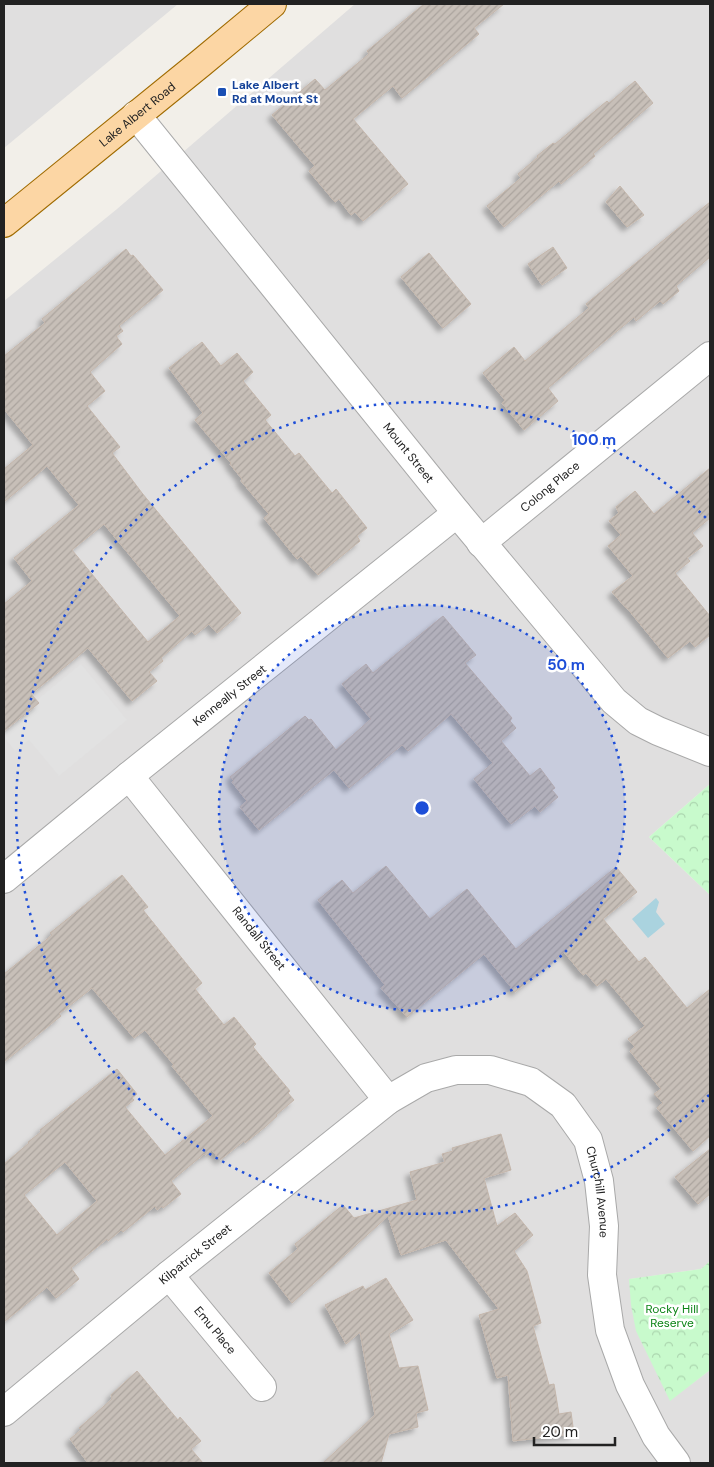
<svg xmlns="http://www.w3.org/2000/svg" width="714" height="1467" font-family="'DM Sans',sans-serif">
  <defs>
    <pattern id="park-crowns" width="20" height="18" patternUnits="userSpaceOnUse" patternTransform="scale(1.25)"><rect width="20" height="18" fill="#c8facc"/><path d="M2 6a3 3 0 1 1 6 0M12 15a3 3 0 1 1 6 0" fill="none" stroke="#acd6af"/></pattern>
    <pattern id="building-hatch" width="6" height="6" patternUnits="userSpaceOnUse" patternTransform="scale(1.25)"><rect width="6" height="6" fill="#c7bfb8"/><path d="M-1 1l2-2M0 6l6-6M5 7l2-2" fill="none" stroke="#aba49e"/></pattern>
    <filter id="shadow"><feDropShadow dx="-4.5" dy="4.5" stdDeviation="2.5" flood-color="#0004"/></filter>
  </defs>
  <rect width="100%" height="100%" fill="#f2efe9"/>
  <g fill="#e0dfdf">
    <path d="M4 4H178L4 148Z"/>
    <path d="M355 4H710V784L649 837 710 895V1261L701 1269 630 1279 670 1400 710 1370V1463H4V301L117 209Z"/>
  </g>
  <g fill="url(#park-crowns)">
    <path d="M710 784V895L649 837Z"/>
    <path d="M710 1261V1370L670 1401 636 1331 631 1305 629 1279 701 1269Z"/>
  </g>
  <path fill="#e2e2e2" d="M81 664 127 720 59 776 29 740 15 751 4 737V733L40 704 37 700Z"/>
  <path fill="#aad3df" d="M656 898 659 902 656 912 665 924 648 938 632 919Z"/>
  <g fill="url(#building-hatch)" stroke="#c4b6ab" fill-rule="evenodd" filter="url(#shadow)">
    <path d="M424 4H504L474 28 479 34 402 98 393 86 353 119 408 184 363 221 355 212 351 215 339 199 335 202 309 171 315 166 272 115 315 79 325 90 369 54 367 51Z"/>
    <path d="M635 81 653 103 593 154 595 156 561 184 559 181 504 227 487 206 521 178 518 174 538 157 537 156 553 143 555 144 607 101 609 103Z"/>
    <path d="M620 186 644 215 627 227 606 202Z"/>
    <path d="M710 202V257L676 286 679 291 663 304 660 301 636 321 634 317 548 388 558 401 524 430 502 403 505 400 483 373 514 347 525 361 589 308 586 304Z"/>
    <path d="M553 247 567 268 542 285 528 264Z"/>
    <path d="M126 249 131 256 133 255 163 290 119 326 123 331 116 336 122 344 90 372 105 391 87 406 120 447 112 453 142 493 241 613 217 633 209 624 195 635 192 631 161 658 163 661 149 672 157 681 132 701 88 648 31 694 39 703 4 731V604L32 581 14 558 79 505 47 466 4 502V469L33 445 4 409V356L45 323 42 319ZM104 524 180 616 148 642 72 550Z"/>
    <path d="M429 253 471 304 443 328 401 277Z"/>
    <path d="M202 342 221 366 237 353 253 372 243 381 271 415 265 420 295 456 299 453 332 493 336 489 367 528 357 536 360 541 318 575 301 556 297 559 264 518 269 514 241 481 242 479 230 464 231 463 195 420 203 413 169 368Z"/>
    <path d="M710 468V518L692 533 703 546 687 558 690 561 675 573 710 616V635L695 647 690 641 668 658 627 608H626L612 592 633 576 608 546 621 535 609 521 619 513 616 507 635 491 654 514Z"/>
    <path d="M443 616 476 655 465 663 512 718 510 721 516 728 501 741 530 776 540 768 555 788 552 790 558 797 540 812 535 806 511 824 474 779 493 763 451 714 408 751 402 745 349 788 334 770 259 830 240 807 247 801 232 782 234 781 230 777 305 716 309 720 311 719 336 750 371 719 342 684 366 664 373 673Z"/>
    <path d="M386 866 430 919 467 889 516 949 616 867 637 892 603 919 639 962 645 957 687 1008 710 989V1136L693 1151 657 1108 663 1103 654 1094 661 1089 630 1051 635 1047 628 1039 645 1026 606 979 597 986 586 973 583 975 564 952 515 992 484 954 407 1017 381 988 385 985 318 900 342 880 353 893Z"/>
    <path d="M122 875 148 907 143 910 202 983 195 989 224 1025 234 1017 256 1044 253 1047 290 1091 288 1093 294 1100 276 1115 277 1116 265 1127 245 1143 244 1141 220 1160 212 1150 205 1155 204 1154 171 1181 181 1194 163 1208 162 1206 157 1210 155 1206 123 1232 121 1230 108 1241 107 1239 71 1268 79 1279 56 1298 47 1287 4 1322V1164L29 1143 28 1142 41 1132 40 1130 117 1069 137 1094 132 1098 134 1100 125 1107 165 1155 213 1116 172 1066 174 1065 145 1030 134 1038 92 988 59 1014 61 1016 4 1062V974L52 935 50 933ZM65 1162 97 1201 57 1235 24 1195Z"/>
    <path d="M501 1134 511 1170 484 1178 497 1226 515 1213 533 1235 514 1251 527 1271 541 1323 533 1326 549 1385 554 1384 559 1414 571 1412 574 1434 513 1441 508 1375 497 1378 479 1315 499 1309 446 1240 401 1255 388 1216 292 1303 269 1273 298 1249 295 1244 343 1205 354 1218 417 1200 410 1172 445 1162 442 1154 453 1151 452 1148Z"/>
    <path d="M710 1149V1194L698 1204 675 1177Z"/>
    <path d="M386 1278 413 1320 389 1334 399 1368 418 1366 428 1410 416 1413 418 1427 389 1434 381 1463H323L375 1415 360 1332 346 1344 325 1305 363 1286 365 1290Z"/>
    <path d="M137 1371 178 1420 180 1417 201 1441 191 1449 203 1463H88L70 1439 81 1430 79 1428 112 1399 111 1395Z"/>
  </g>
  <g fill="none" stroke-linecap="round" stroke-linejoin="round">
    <g stroke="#a9a9a9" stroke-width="30">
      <g id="minor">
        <path id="s1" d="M136 115 457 513 614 701 638 721 658 731 710 752"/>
        <path id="s2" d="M481 543 710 356"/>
        <path id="s3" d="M129 776 388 1100"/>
        <path id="s4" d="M4 879 129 776 457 513"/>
        <path id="s5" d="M169 1275 262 1387"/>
        <path id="s6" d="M4 1412 169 1275 388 1100 426 1078 456 1070H490L531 1082 563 1105 588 1140 599 1181 604 1226 602 1275 610 1330 630 1385 656 1436 676 1463"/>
      </g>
    </g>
    <g stroke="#a06b00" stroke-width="30">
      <g id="major">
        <path id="s7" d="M4 223 201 63 272 4"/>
      </g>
    </g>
    <use href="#minor" stroke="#fff" stroke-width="28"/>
    <use href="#major" stroke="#fcd6a4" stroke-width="28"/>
  </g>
  <circle cx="422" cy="808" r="203" fill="#1d4ed8" fill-opacity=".12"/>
  <g fill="none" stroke="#1d4ed8" stroke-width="2.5" stroke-dasharray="2.5 5">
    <circle cx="422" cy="808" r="203"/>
    <path d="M709 1095A406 406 0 1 1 709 521"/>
  </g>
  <rect fill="#1a4fb4" stroke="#fff" stroke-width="2" x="217" y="87" width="10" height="10" rx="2.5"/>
  <g text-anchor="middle" stroke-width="5" stroke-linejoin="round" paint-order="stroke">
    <g font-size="12" font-weight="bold" fill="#164399" stroke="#fff" text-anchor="start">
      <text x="232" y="89">Lake Albert<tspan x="232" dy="14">Rd at Mount St</tspan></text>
    </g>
    <g font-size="12" fill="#222" stroke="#fff">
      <text dy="4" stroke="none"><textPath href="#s7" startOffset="172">Lake Albert Road</textPath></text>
      <text dy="4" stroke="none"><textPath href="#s1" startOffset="434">Mount Street</textPath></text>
      <text dy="4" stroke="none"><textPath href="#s2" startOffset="89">Colong Place</textPath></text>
      <text dy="4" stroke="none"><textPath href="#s4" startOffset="291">Kenneally Street</textPath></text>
      <text dy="4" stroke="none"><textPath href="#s3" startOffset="208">Randall Street</textPath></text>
      <text dy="4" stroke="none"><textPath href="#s6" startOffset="782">Churchill Avenue</textPath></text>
      <text dy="4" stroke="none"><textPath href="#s6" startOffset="248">Kilpatrick Street</textPath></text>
      <text dy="4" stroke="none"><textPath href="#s5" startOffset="72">Emu Place</textPath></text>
    </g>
    <g font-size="12" fill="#0c8416" stroke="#fff">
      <text x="672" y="1313">Rocky Hill<tspan x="672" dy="14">Reserve</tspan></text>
    </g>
  </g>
  <circle cx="422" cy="808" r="8" fill="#1d4ed8" stroke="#fff" stroke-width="2.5"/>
  <g font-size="15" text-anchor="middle" font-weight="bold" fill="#1d4ed8" stroke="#fff" stroke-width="5" stroke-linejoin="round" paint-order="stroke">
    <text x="594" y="445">100 m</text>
    <text x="566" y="670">50 m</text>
  </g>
  <rect width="714" height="1467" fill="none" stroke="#222222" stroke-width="10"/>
  <path d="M534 1437v8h81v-8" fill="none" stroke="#222222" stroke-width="2.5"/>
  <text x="542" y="1437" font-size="15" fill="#222222" stroke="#ffffff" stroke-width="4" paint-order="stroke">20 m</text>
</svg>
